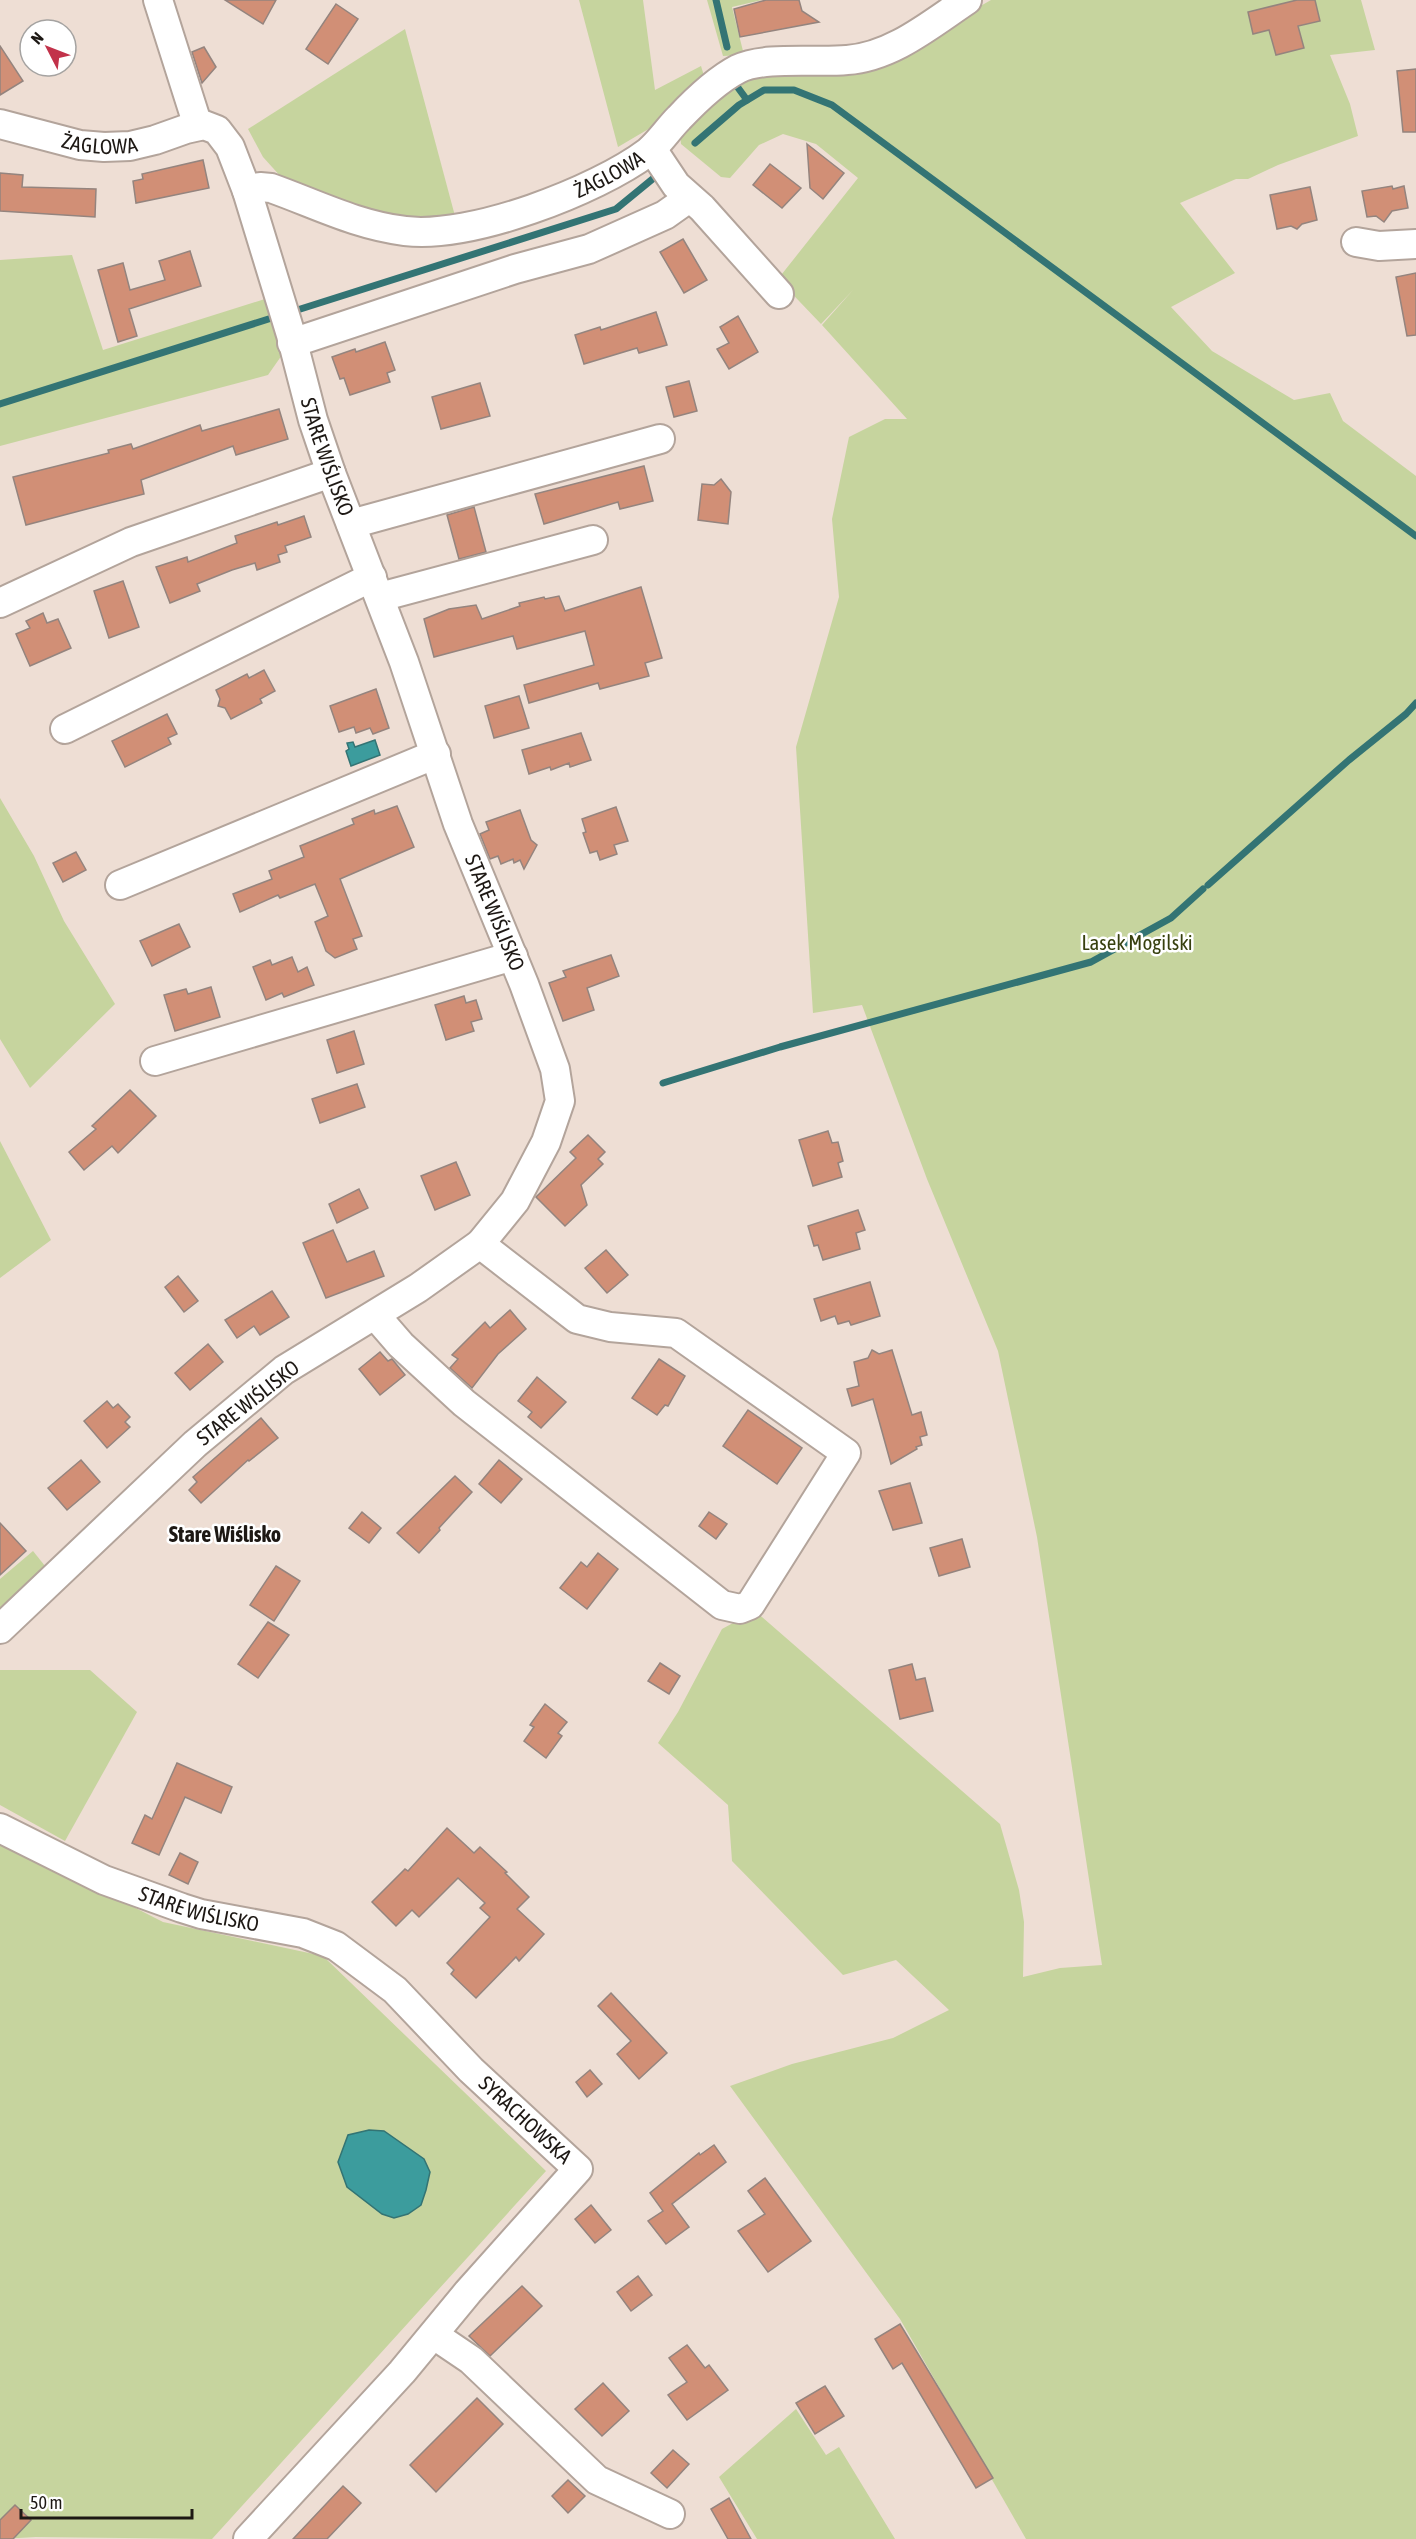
<svg xmlns="http://www.w3.org/2000/svg" width="1416" height="2539" font-family="'Asap Condensed',sans-serif">
  <rect width="100%" height="100%" fill="#eeded4"/>
  <g fill="#c6d49e">
    <path d="M579 0H643L655 90 701 66 705 79 657 124 618 147Z"/>
    <path d="M707 0H762L732 7 744 55 723 56Z"/>
    <path d="M991 0H1361L1375 50 1330 55 1350 104 1358 136 1278 165 1248 179H1236L1180 203 1235 273 1171 307 1212 351 1294 400 1330 393 1343 421 1416 476V2539H1026L900 2319 730 2086 792 2064 893 2038 949 2010 896 1960 843 1975 732 1861 728 1805 658 1743 678 1712 722 1629 755 1611 1000 1824 1019 1890 1024 1922 1023 1977 1060 1968 1102 1965 1037 1537 998 1351 927 1179 862 1005 813 1013 796 747 839 597 832 519 849 437 885 419H907L822 325 853 290 821 324 778 279 858 178 816 144 783 134 759 145 730 178 721 177 681 144 680 134 720 91 768 73H828L893 63 935 32Z"/>
    <path d="M405 29 455 216 421 220 373 216 282 178 263 157 248 129Z"/>
    <path d="M72 255 103 350 265 299 282 355 268 375 0 446V260Z"/>
    <path d="M0 798 34 856 64 921 115 1004 30 1088 0 1039Z"/>
    <path d="M0 1141 51 1240 0 1278Z"/>
    <path d="M33 1551 49 1571 3 1612 0 1607V1579Z"/>
    <path d="M0 1670H90L137 1712 65 1841 0 1805Z"/>
    <path d="M0 1839 163 1922 323 1956 546 2171 212 2539 36 2537 0 2539Z"/>
    <path d="M796 2409 826 2455 839 2447 895 2539H757L719 2477Z"/>
  </g>
  <g fill="#3c9c9d" stroke="#337474" stroke-width="1.5">
    <path d="M375 740 380 755 351 766 346 751 349 749 347 743 353 742 355 747Z"/>
    <path d="M369 2130 384 2131 424 2159 430 2172 426 2190 421 2205 408 2214 394 2218 382 2214 347 2187 338 2162 348 2135Z"/>
  </g>
  <g fill="none" stroke-linecap="round" stroke-linejoin="round">
    <g stroke="#337474" stroke-width="7">
      <path d="M716 0 727 47"/>
      <path d="M736 85 747 100"/>
      <path d="M695 143 739 105 764 90H794L832 105 1416 536"/>
      <path d="M291 312 616 209 655 177"/>
      <path d="M0 404 278 316"/>
      <path d="M1208 885 1349 760 1406 714 1416 703"/>
      <path d="M663 1083 780 1047 1091 962 1171 918 1203 889"/>
    </g>
  </g>
  <g fill="#d18f76" stroke="#94847e" stroke-width="1.5">
    <path d="M225 0H276L263 24Z"/>
    <path d="M766 0H799L802 11 819 22 740 37 734 9Z"/>
    <path d="M1297 0H1315L1320 21 1298 26 1304 48 1276 55 1269 30 1253 34 1248 12Z"/>
    <path d="M336 4 358 19 328 64 306 49Z"/>
    <path d="M0 46 23 81 0 95Z"/>
    <path d="M204 47 216 67 202 83 192 52Z"/>
    <path d="M1416 69V132H1403L1397 71Z"/>
    <path d="M807 144 844 173 823 199 810 188Z"/>
    <path d="M203 160 209 188 136 203 133 181 143 179 142 174Z"/>
    <path d="M770 164 801 188 782 208 753 185Z"/>
    <path d="M0 173 23 175 22 187 96 189 95 217 0 211Z"/>
    <path d="M1392 186 1393 189 1404 186 1408 208 1392 211 1384 222 1376 216 1367 217 1362 191Z"/>
    <path d="M1310 187 1317 220 1302 224 1297 229 1291 226 1277 229 1270 195Z"/>
    <path d="M683 239 707 280 684 293 660 252Z"/>
    <path d="M190 251 201 286 129 309 137 336 118 342 98 270 123 263 130 290 165 280 159 261Z"/>
    <path d="M1416 273V335L1407 336 1396 277Z"/>
    <path d="M656 312 667 345 639 353 637 348 584 364 575 335 600 327 601 330Z"/>
    <path d="M738 316 758 352 729 369 717 349 729 343 720 327Z"/>
    <path d="M385 342 395 370 387 373 390 382 350 395 344 378 340 379 332 357 355 349 356 352Z"/>
    <path d="M689 381 697 411 674 417 666 387Z"/>
    <path d="M480 383 490 416 441 429 432 397Z"/>
    <path d="M279 409 288 439 236 455 233 446 141 480 144 494 26 525 13 477 109 453 108 450 131 444 133 449 200 425 202 431Z"/>
    <path d="M644 466 653 501 620 509 618 502 544 524 535 494Z"/>
    <path d="M721 479 731 492 728 524 698 520 702 484 714 485Z"/>
    <path d="M474 507 486 552 459 559 447 515Z"/>
    <path d="M304 516 311 537 285 546 287 552 278 555 280 562 257 570 255 563 232 570 197 584 200 591 170 603 156 567 187 557 188 562 237 543 235 536 277 522 278 525Z"/>
    <path d="M123 581 139 627 109 638 94 591Z"/>
    <path d="M641 587 662 658 645 663 649 676 600 689 598 683 529 703 524 685 594 665 585 631 517 649 513 636 434 657 424 619 449 609 476 605 482 619 520 606 519 603 544 597 545 599 559 596 565 611Z"/>
    <path d="M43 613 47 623 58 619 71 648 30 666 16 634 30 628 26 621Z"/>
    <path d="M264 670 275 691 260 699 262 703 231 719 225 708 218 706 220 699 216 690 247 674 249 678Z"/>
    <path d="M376 689 389 728 373 734 370 728 356 733 354 727 339 732 330 706Z"/>
    <path d="M519 696 529 728 494 738 485 706Z"/>
    <path d="M167 714 177 734 168 738 171 744 125 767 112 741Z"/>
    <path d="M581 733 591 760 570 767 569 763 551 770 550 767 529 774 522 750Z"/>
    <path d="M397 806 414 847 340 879 362 936 353 939 357 949 335 958 326 951 315 922 328 916 315 884 280 898 278 895 240 912 233 894 272 879 269 871 304 857 300 846 354 824 352 819 374 810 375 814Z"/>
    <path d="M616 807 628 841 614 845 617 854 600 860 597 851 590 853 583 833 586 832 582 819Z"/>
    <path d="M520 810 531 840 537 845 524 869 520 860 514 863 513 859 501 864 498 856 490 859 480 834 489 830 486 822Z"/>
    <path d="M76 852 86 870 63 882 53 863Z"/>
    <path d="M179 924 190 947 152 966 140 941Z"/>
    <path d="M611 955 619 976 587 988 594 1010 563 1021 549 983 566 977 563 971Z"/>
    <path d="M292 957 298 972 307 967 314 985 284 997 282 993 266 1000 253 967 270 960 272 965Z"/>
    <path d="M211 987 220 1017 175 1031 164 995 186 989 188 994Z"/>
    <path d="M464 996 466 1003 476 1000 482 1019 471 1022 474 1031 446 1040 435 1005Z"/>
    <path d="M354 1031 364 1064 337 1073 327 1040Z"/>
    <path d="M357 1084 365 1107 320 1123 312 1099Z"/>
    <path d="M130 1090 156 1116 118 1153 112 1146 84 1170 69 1152 96 1129 92 1126Z"/>
    <path d="M828 1131 832 1143 838 1142 843 1161 838 1163 842 1177 813 1186 799 1140Z"/>
    <path d="M588 1135 605 1152 598 1159 603 1164 581 1185 587 1205 565 1226 536 1197 576 1158 570 1152Z"/>
    <path d="M456 1162 470 1195 435 1210 421 1176Z"/>
    <path d="M359 1189 368 1208 337 1223 329 1204Z"/>
    <path d="M858 1210 865 1230 856 1233 860 1249 823 1260 818 1245 814 1246 808 1226Z"/>
    <path d="M333 1230 347 1262 374 1251 384 1276 326 1298 303 1243Z"/>
    <path d="M606 1250 628 1275 607 1293 585 1268Z"/>
    <path d="M178 1276 198 1301 184 1312 165 1287Z"/>
    <path d="M870 1282 880 1316 851 1325 849 1321 838 1324 835 1316 821 1321 814 1299Z"/>
    <path d="M272 1291 289 1317 260 1335 254 1326 237 1338 225 1320Z"/>
    <path d="M510 1310 526 1329 498 1354 472 1388 450 1368 458 1359 452 1355 485 1322 490 1328Z"/>
    <path d="M208 1344 223 1362 190 1390 175 1373Z"/>
    <path d="M872 1350 879 1354 892 1350 912 1415 921 1412 927 1435 920 1437 922 1445 916 1447 917 1449 891 1464 873 1399 852 1406 847 1389 859 1386 854 1362 868 1358Z"/>
    <path d="M380 1352 388 1361 392 1359 405 1375 380 1395 359 1369Z"/>
    <path d="M659 1359 685 1376 668 1406 665 1405 657 1415 632 1398Z"/>
    <path d="M537 1377 566 1402 541 1428 528 1417 532 1412 518 1401Z"/>
    <path d="M107 1401 113 1408 118 1404 130 1417 125 1422 130 1427 107 1448 84 1421Z"/>
    <path d="M748 1410 802 1448 777 1484 723 1446Z"/>
    <path d="M261 1418 278 1438 249 1461 248 1460 201 1503 189 1490 197 1482 193 1477Z"/>
    <path d="M81 1460 100 1482 67 1510 48 1488Z"/>
    <path d="M499 1460 522 1479 501 1503 479 1484Z"/>
    <path d="M455 1476 472 1492 439 1528 440 1530 419 1553 397 1533Z"/>
    <path d="M910 1483 922 1523 893 1530 879 1491Z"/>
    <path d="M362 1512 381 1528 369 1543 349 1528Z"/>
    <path d="M709 1512 727 1524 716 1539 699 1526Z"/>
    <path d="M0 1523 26 1551 0 1575Z"/>
    <path d="M962 1539 970 1567 939 1576 930 1548Z"/>
    <path d="M598 1553 618 1569 587 1609 560 1588 581 1562 587 1567Z"/>
    <path d="M276 1566 300 1581 274 1621 250 1605Z"/>
    <path d="M268 1622 289 1635 258 1678 238 1664Z"/>
    <path d="M660 1663 680 1676 669 1694 648 1681Z"/>
    <path d="M912 1664 916 1680 925 1678 933 1711 900 1719 889 1670Z"/>
    <path d="M545 1704 567 1722 558 1733 562 1736 546 1758 524 1741 534 1727 530 1725Z"/>
    <path d="M177 1763 232 1787 221 1813 185 1797 159 1855 132 1843 145 1815 152 1819Z"/>
    <path d="M447 1828 474 1853 480 1847 507 1872 505 1873 529 1897 517 1909 544 1934 519 1961 516 1957 476 1998 451 1974 454 1970 447 1963 490 1917 480 1908 485 1903 458 1878 419 1917 412 1910 396 1926 372 1902 405 1869 408 1871Z"/>
    <path d="M180 1853 198 1862 188 1884 169 1875Z"/>
    <path d="M611 1993 667 2053 639 2079 617 2054 631 2041 598 2006Z"/>
    <path d="M590 2070 602 2084 587 2097 576 2082Z"/>
    <path d="M714 2145 726 2162 672 2204 689 2227 666 2244 648 2221 663 2211 650 2193 699 2153 700 2155Z"/>
    <path d="M765 2178 811 2241 768 2272 738 2231 765 2214 748 2191Z"/>
    <path d="M591 2205 611 2230 595 2243 575 2219Z"/>
    <path d="M638 2276 652 2295 631 2311 617 2292Z"/>
    <path d="M522 2286 542 2306 490 2356 469 2336Z"/>
    <path d="M900 2324 993 2478 976 2488 902 2363 893 2369 875 2339Z"/>
    <path d="M687 2345 705 2368 709 2365 728 2390 687 2420 668 2395 687 2382 669 2358Z"/>
    <path d="M603 2383 629 2411 602 2436 575 2409Z"/>
    <path d="M825 2386 844 2416 815 2434 796 2403Z"/>
    <path d="M477 2398 503 2424 436 2492 410 2465Z"/>
    <path d="M673 2450 689 2464 667 2488 651 2473Z"/>
    <path d="M568 2480 585 2496 568 2513 552 2496Z"/>
    <path d="M343 2486 361 2503 327 2539H293Z"/>
    <path d="M729 2498 737 2513 751 2539H728L711 2509Z"/>
    <path d="M15 2505 31 2520 13 2539H0V2520Z"/>
  </g>
  <g fill="none" stroke-linecap="round" stroke-linejoin="round">
    <g stroke="#b3a49b" stroke-width="32">
      <g id="minor">
        <path d="M158 0 198 126"/>
        <path id="s1" d="M0 124 80 145 104 147 130 146 155 140 186 129 204 125 217 130 230 147 247 191 291 335 313 420 331 473 404 662 458 824 524 984 555 1069 560 1101 546 1142 515 1201 480 1244 418 1288 284 1370 195 1444 0 1629"/>
        <path d="M652 149 676 185 702 208 779 294"/>
        <path id="s2" d="M247 191 260 187 271 188C316 204 356 225 405 231 471 239 596 191 648 152 660 142 668 129 679 118 695 101 717 80 738 69 764 56 817 63 847 60 892 57 931 24 967 0"/>
        <path d="M1356 242 1379 246 1416 244"/>
        <path d="M292 343 515 269 589 249 665 215 689 198"/>
        <path d="M351 524 660 439"/>
        <path d="M380 597 593 540"/>
        <path d="M0 603 131 542 331 473"/>
        <path d="M65 729 372 577"/>
        <path d="M120 885 436 754"/>
        <path d="M155 1061 513 956"/>
        <path d="M375 1315 401 1345 464 1403 722 1605 740 1609 750 1605 846 1453 676 1333 610 1327 577 1319 480 1244"/>
        <path id="s3" d="M0 1828 104 1880 182 1908 201 1914 303 1933 336 1946 395 1990 471 2070 578 2169 468 2292 402 2372 248 2539"/>
        <path d="M434 2335 471 2360 597 2480 670 2514"/>
      </g>
    </g>
    <use href="#minor" stroke="#fff" stroke-width="28"/>
  </g>
  <g text-anchor="middle" stroke-width="5" stroke-linejoin="round" paint-order="stroke">
    <g font-size="21" fill="#1d1814" stroke="#fff">
      <text dy="7" stroke="none"><textPath href="#s1" startOffset="102">ŻAGLOWA</textPath></text>
      <text dy="7" stroke="none"><textPath href="#s2" startOffset="380">ŻAGLOWA</textPath></text>
      <text dy="7" stroke="none"><textPath href="#s1" startOffset="570">STARE WIŚLISKO</textPath></text>
      <text dy="7" stroke="none"><textPath href="#s1" startOffset="1056">STARE WIŚLISKO</textPath></text>
      <text transform="translate(248 1403) rotate(-38)" y="7">STARE WIŚLISKO</text>
      <text dy="7" stroke="none"><textPath href="#s3" startOffset="216">STARE WIŚLISKO</textPath></text>
      <text dy="7" stroke="none"><textPath href="#s3" startOffset="616">SYRACHOWSKA</textPath></text>
    </g>
    <g font-size="21" fill="#37400f" stroke="#fff">
      <text x="1137" y="950">Lasek Mogilski</text>
    </g>
    <g font-size="22" font-weight="bold" fill="#1d1814" stroke="#fff">
      <text x="225" y="1542">Stare Wiślisko</text>
    </g>
  </g>
  <g transform="translate(48 48) rotate(312)"><circle r="28" fill="#ffffff" stroke="#a5a3a1" stroke-width="1.5"/>
  <path d="M0-4.5L10 22L0 15L-10 22Z" fill="#c2324a"/>
  <text y="-9" font-size="16" font-weight="bold" text-anchor="middle" fill="#1d1814">N</text>
  </g>
  <path d="M21 2509v9h171v-9" fill="none" stroke="#1d1814" stroke-width="3"/>
  <text x="30" y="2509" font-size="18" fill="#1d1814" stroke="#ffffff" stroke-width="4.5" paint-order="stroke">50 m</text>
</svg>
